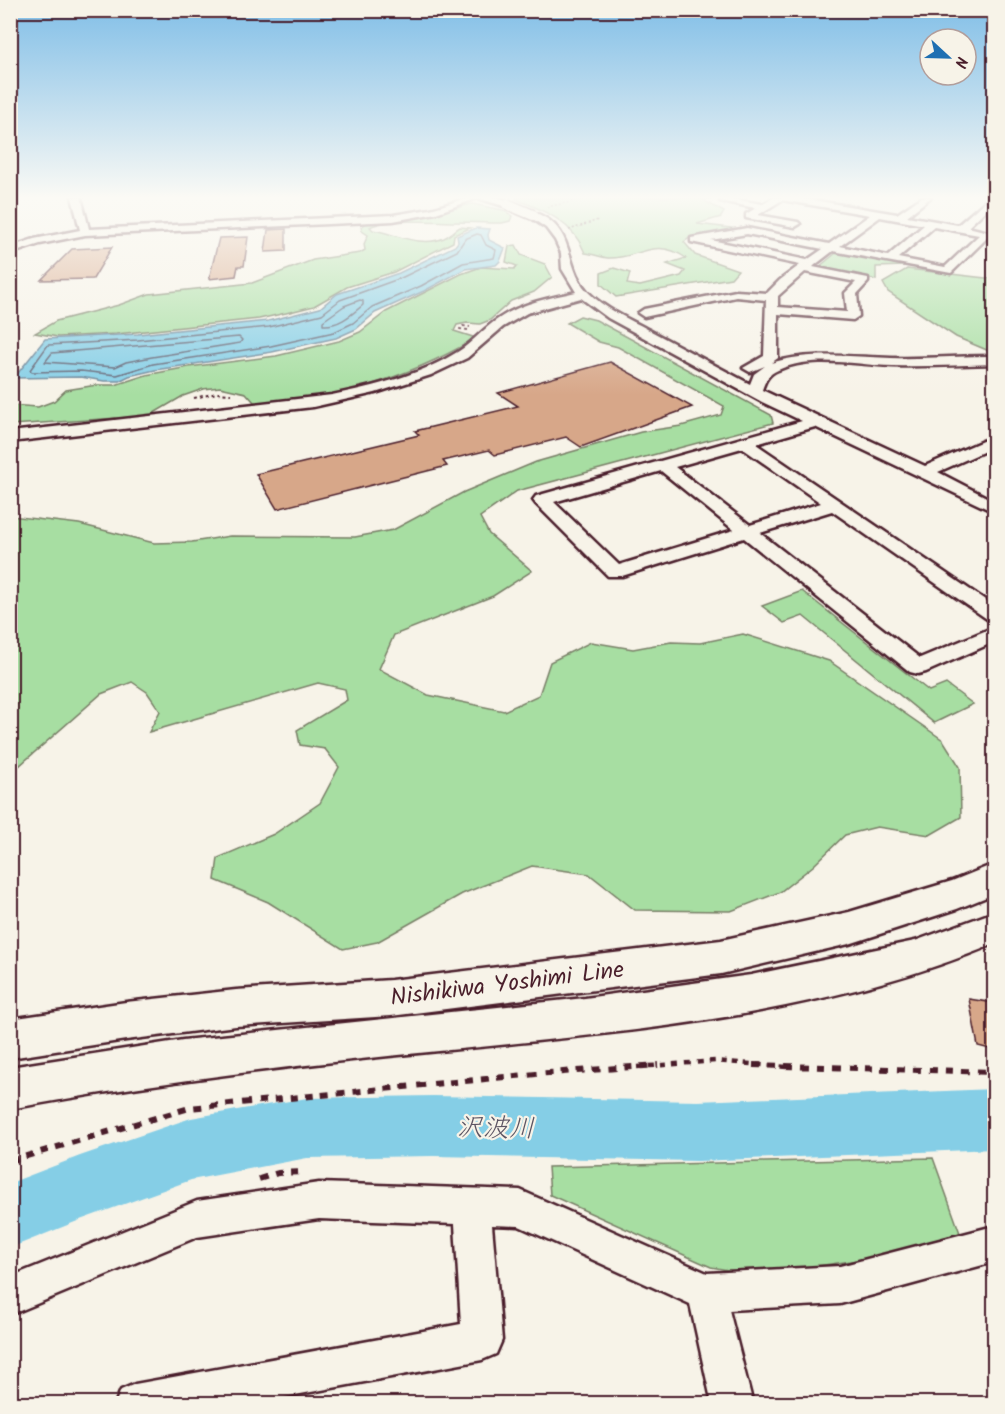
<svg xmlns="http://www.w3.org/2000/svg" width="1005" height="1414" font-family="Kalam,'Klee One',sans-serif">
  <rect width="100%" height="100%" fill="#f7f3e8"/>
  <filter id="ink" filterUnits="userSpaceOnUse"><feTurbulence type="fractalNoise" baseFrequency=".0167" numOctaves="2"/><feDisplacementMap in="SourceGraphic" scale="12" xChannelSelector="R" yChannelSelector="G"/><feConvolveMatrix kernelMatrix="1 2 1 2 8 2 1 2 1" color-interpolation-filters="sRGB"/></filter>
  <g filter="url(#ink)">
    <g fill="#a7dea2" stroke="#787e66" stroke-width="1.5">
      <path d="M520 197C542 197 563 201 584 197H716L703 200 724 212 721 217 697 224 740 229 691 237 684 242 695 255 738 270 731 278 616 297 601 284V273L614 268 630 273 627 284 640 286 681 276 685 271 667 264 686 258C655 236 639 259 608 258 601 257 592 254 585 253 573 222 545 211 516 199Z"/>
      <path d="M472 204 503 210 512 216 510 221 502 223C476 224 388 216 370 227L373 230C396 234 421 248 444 238 450 235 455 230 460 227L470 228 454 235 453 242 394 272 347 287 314 306 286 313 259 319 116 334 58 337 35 333 56 321 119 305 149 294 252 283 313 260 360 253 365 250 364 244 368 235 362 231 361 227 367 223 424 216Z"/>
      <path d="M516 245 521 255 545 264 552 277 534 292 511 301 490 320 480 324 467 323 457 325 454 331 473 337 471 341C415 374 319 408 254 402L246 393 220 387 203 389 183 396 149 416 11 425 10 405 38 407 54 401 66 390 97 385H115L146 375 189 367 276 356 339 341 360 332 386 312 461 274 481 267 514 269 517 266 506 262 509 246Z"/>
      <path d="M836 253H844L904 266 876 267V280L819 267Z"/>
      <path d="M907 269 994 279V353L956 337 888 292 883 283Z"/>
      <path d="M580 316 596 320 771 415 773 423 517 491 480 517 489 534 532 571 493 596 394 635 379 669 428 695 504 711 539 695 550 662 591 642 633 649 671 642 700 643 743 634 829 661 943 740 960 767 961 817 930 835 877 827 845 835 813 866 780 892 731 911 635 910 589 874 532 866 462 894 377 942 343 949 268 902 215 880 218 858 274 834 320 803 339 767 325 749 300 745 297 730 347 700 345 689 318 683 149 732 160 711 147 692 132 682 101 694 11 773V516L79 524 154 543 192 542 230 536 355 537 393 530 464 492 536 462 641 432 681 426 721 415 724 406 618 347 599 342 567 323Z"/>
      <path d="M802 591 929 691 946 684 973 704 934 723 803 616 784 623 762 606Z"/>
      <path d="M933 1158 960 1233 872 1258 755 1275 711 1267 550 1195 548 1167Z"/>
    </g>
    <path fill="#85cee6" stroke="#6d889b" stroke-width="1.5" d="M476 228 490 229 488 235 489 240 505 248 500 261 496 265 465 269 424 291 375 313 356 329 336 338 272 352 155 370 129 376 119 381H104L81 377 14 378 45 339 138 334 268 321 320 308 337 294 399 273 455 246 458 242 457 236Z"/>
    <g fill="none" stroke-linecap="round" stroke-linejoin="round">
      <g stroke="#626576" stroke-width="1.5">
        <path d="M477 234 481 235 486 245 496 250 494 258 463 263 421 286 372 307 353 323 334 332 271 346 153 364 117 375 81 371 32 372 30 370 48 345 138 340 269 327 322 314 340 300 401 278 457 251 465 239Z"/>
        <path d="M360 300 363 301V305C351 315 339 326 323 325V321L344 306Z"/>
        <path d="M239 337 242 340 240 343 152 357 126 362 115 367 45 362 52 353Z"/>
      </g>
      <path fill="#85cee6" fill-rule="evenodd" d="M994 1089V1149L698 1161 433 1156 307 1158 191 1180 80 1220 10 1248V1183L80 1156 191 1118 307 1098 433 1096 698 1101Z"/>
    </g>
    <g fill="#d7a789" stroke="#4a1f2b" stroke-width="1.5">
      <path d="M286 229V251L265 252 268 230Z"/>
      <path d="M248 237 244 266H238L236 276 209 279 219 238Z"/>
      <path d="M112 247 93 279 41 280 72 249Z"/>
      <path d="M610 362 692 407 581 447 566 437 495 455 489 450 443 461 447 466 277 509 256 474 419 435 415 431 518 406 498 393Z"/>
      <path d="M969 999 994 1003V1050L978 1046Z"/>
    </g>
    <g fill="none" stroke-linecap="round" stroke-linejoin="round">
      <g stroke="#4a1f2b" stroke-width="5">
        <g id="minor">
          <path d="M72 197H81L89 229 393 215C405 213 418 211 430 209 456 203 486 186 512 204L507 207 478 198 436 213 393 221 85 235 40 244 10 254V247L34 239 80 230Z"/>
          <path d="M720 197 763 204 775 197H794L897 214 922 197H931L907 216 958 225 990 197H994V202L968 227 992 233 951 273 833 251 815 265 813 267 868 278V282L857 294 859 316 853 320 778 314V358L771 363C811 351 850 357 891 358 926 359 960 356 994 356V364C961 365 927 367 893 366 857 365 812 354 778 370 768 374 765 381 762 390L925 466 994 436V447L938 472 994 501V512L815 427 756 444 994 606V621L987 619 832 511 760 533 920 658 994 627V642L926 672 918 674 910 672 744 538 622 576H608L536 504 533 500 536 496 802 421 762 402 608 318 581 298 527 313 503 327 467 358 431 375 375 393 313 407 10 442V432L332 395C375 386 421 375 459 351 473 342 484 328 498 319 521 303 549 298 576 292L562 269 561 253 555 240 546 228 530 217 528 215 533 212C577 227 563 265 587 291 603 308 629 319 649 330 683 348 716 366 750 384L754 374 765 366 750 372 743 368 764 356 766 300 736 297 644 317 638 313 644 309 736 291 767 293 780 280 800 265 691 242V238L747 228 829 244 870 215 782 200 758 215 798 222 800 224 795 227 746 218V214L756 208 720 201ZM880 217 924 225 888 256 840 246ZM934 227 979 235 945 267 898 258ZM747 234 823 249 807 260 711 240ZM805 272 856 282 845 293 847 312 778 307V296ZM742 448 821 503 750 525 675 467ZM661 471 734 530 619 565 554 502Z"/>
          <path d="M319 1183 520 1190 707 1273 840 1266 994 1226V1262L840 1304 729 1310 753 1404H712L690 1304 519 1226 492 1225 502 1340 496 1354 482 1360 247 1404H115L121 1390 135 1384 461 1324 455 1224 319 1219 197 1237 10 1315V1277L197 1201Z"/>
        </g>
      </g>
      <g stroke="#4a1f2b" stroke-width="5">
        <g id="major">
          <path d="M994 864V894L957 909 849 944 721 974 391 1016 236 1026 126 1040 10 1058V1019L126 1002 236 990 391 980 721 940 849 912 952 881Z"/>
          <path d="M994 912V944C820 1017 625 1032 439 1051 295 1065 152 1082 10 1109V1067L183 1040 585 998 751 975 915 941Z"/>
        </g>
      </g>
      <g stroke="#4a1f2b" stroke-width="1.5" stroke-dasharray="2 2" stroke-linecap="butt">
        <path d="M547 207 592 197"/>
        <path d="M569 230 598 220"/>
      </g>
      <g stroke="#4a1f2b" stroke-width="2" stroke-dasharray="3 3" stroke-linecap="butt">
        <path d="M468 330 460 329 463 326 470 327"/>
        <path d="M194 398 217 393 231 394"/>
      </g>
      <path stroke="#4a1f2b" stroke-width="4.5" stroke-dasharray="6 6" stroke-linecap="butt" d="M637 1067 716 1061 787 1067"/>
      <g stroke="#4a1f2b" stroke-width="6" stroke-dasharray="8 8" stroke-linecap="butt">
        <path d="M753 1065 994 1072"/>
        <path d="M10 1161 189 1108 536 1074 658 1065"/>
        <path d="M259 1179 278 1173 305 1172"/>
      </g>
      <use href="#minor" fill="#f7f3e8" fill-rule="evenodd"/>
      <use href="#major" fill="#f7f3e8" fill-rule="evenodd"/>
      <g stroke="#4a1f2b" stroke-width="13" stroke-linecap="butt">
        <path id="minor-bridge" d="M507 204 533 215"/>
      </g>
      <use href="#minor-bridge" stroke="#f7f3e8" stroke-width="10"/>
    </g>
  </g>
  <linearGradient id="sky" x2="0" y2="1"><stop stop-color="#80bee7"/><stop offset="0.5" stop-color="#fbfaf5"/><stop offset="1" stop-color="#fbfaf5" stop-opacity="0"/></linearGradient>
  <rect width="1005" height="395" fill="url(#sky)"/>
  <g text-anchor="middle" stroke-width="4.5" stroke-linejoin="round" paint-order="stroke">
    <g font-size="24" fill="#4a1f2b" stroke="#f7f3e8">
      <text transform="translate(507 983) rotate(-7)" y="8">Nishikiwa Yoshimi Line</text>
    </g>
    <g font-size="26" font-style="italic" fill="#5c5463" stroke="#f7f3e8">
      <text transform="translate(496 1127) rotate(1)" y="9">沢波川</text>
    </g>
  </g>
  <rect width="1005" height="1414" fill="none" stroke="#f7f3e8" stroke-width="36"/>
  <rect x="18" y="18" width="969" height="1378" fill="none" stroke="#4a1f2b" stroke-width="2" filter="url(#ink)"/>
  <g transform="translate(948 57) rotate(112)"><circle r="28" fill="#f7f3e8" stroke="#b29e9c" stroke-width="1.5"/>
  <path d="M0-4.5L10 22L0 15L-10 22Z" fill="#1f6fb2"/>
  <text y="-9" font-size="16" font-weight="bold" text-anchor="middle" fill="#4a1f2b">N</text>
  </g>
</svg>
